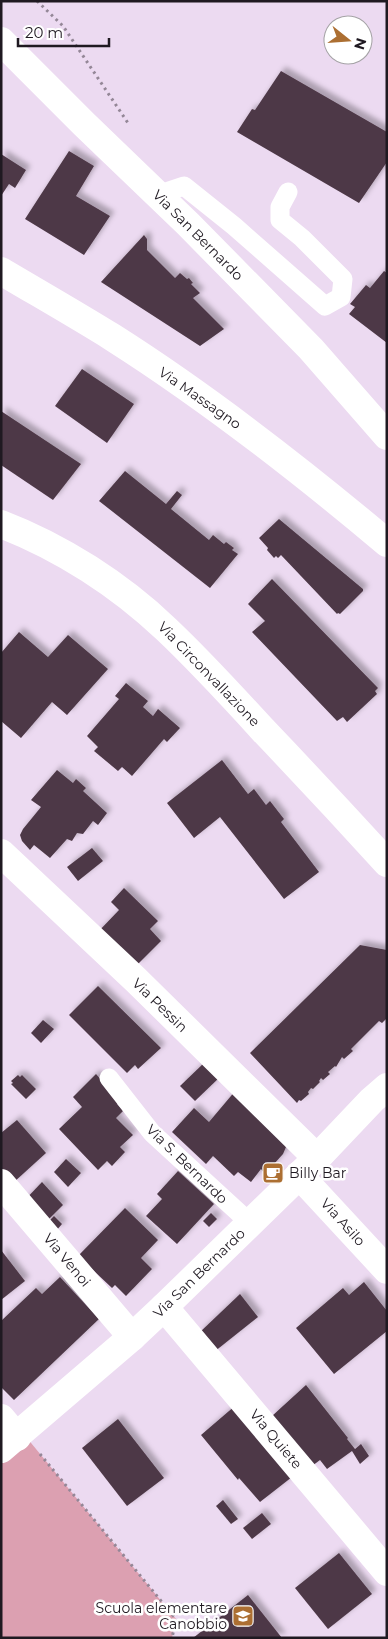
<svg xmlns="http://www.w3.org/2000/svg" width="388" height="1639" font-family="Montserrat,sans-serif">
  <defs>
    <filter id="shadow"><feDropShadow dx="4.5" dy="-4.5" stdDeviation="2.5" flood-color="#0004"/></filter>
  </defs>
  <rect width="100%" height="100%" fill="#ecdaf1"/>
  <path fill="#dca0b1" d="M22 1432 176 1619 172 1638H1V1449Z"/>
  <g fill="#4e3947" filter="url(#shadow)">
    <path d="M281 71 387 132V162L359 203 237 132 252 109 255 110Z"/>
    <path d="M69 151 94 166 76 196 110 216 84 255 25 219Z"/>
    <path d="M1 154 26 170 15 188 9 184 1 196Z"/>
    <path d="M144 235 147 239V250L175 278 180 273 187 279 189 278 193 283 191 284 200 293 193 298 224 329 200 346 101 282Z"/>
    <path d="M384 271 387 273V343L349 314 355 307 350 304 366 285 370 288Z"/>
    <path d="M82 369 134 404 107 443 55 406Z"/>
    <path d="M1 411 81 464 53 500 1 465Z"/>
    <path d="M125 471 166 504 177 491 182 495 171 509 209 540 213 535 224 544 226 542 234 548 232 550 238 554 210 588 99 501Z"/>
    <path d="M279 519 363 589V591L340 614 338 613 337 614 281 555 278 558 276 556 274 558 267 550 268 548 259 538Z"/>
    <path d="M272 579 378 688 375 691 377 694 347 722 343 717 337 721 252 632 265 621 248 604Z"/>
    <path d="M19 632 48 657 68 635 108 669 67 715 52 702 21 738 1 721V653Z"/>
    <path d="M126 683 148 701 143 707 153 716 158 709 180 728 167 742 164 739 132 776 122 767 118 771 94 751 98 747 87 736 119 699 115 696Z"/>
    <path d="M222 760 248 794 254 789 266 805 270 801 284 819 281 822 319 872 284 899 220 817 194 838 167 803Z"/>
    <path d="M57 770 73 783 76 779 86 788 83 791 107 813 98 825 93 821 83 834 77 833 72 841 67 839 50 858 34 845 30 850 22 841 20 835 23 829 41 807 31 800Z"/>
    <path d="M92 848 103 861 78 881 67 867Z"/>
    <path d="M124 888 158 921 150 929 161 941 137 965 96 934 119 910 111 902Z"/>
    <path d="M360 945 387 950V1018L382 1023 379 1021 351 1049 353 1051 344 1059 342 1057 336 1067 335 1066 328 1072 330 1074 323 1080 321 1078 319 1081 320 1082 313 1089 311 1088 308 1092 309 1094 301 1101 299 1100 297 1103 250 1053Z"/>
    <path d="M98 986 161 1048 138 1069 135 1065 127 1073 69 1015Z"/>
    <path d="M43 1020 54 1029 41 1043 31 1033Z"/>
    <path d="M206 1061 221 1076 195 1101 180 1086Z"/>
    <path d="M96 1074 120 1101 117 1104 123 1111 116 1118 133 1135 120 1147 125 1152 112 1166 107 1161 98 1170 59 1129 82 1107 73 1097Z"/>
    <path d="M18 1075 20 1077 22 1075 36 1089 26 1099 11 1084 13 1083 11 1081Z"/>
    <path d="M236 1090 285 1143 286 1147 283 1154 265 1174 261 1169 251 1182 238 1172 234 1176 213 1156 206 1164 172 1132 194 1108 209 1122Z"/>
    <path d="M17 1120 46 1153 13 1183 1 1169V1133Z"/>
    <path d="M66 1159 81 1173 68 1187 54 1172Z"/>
    <path d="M178 1171 214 1204 177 1244 146 1216 162 1199 157 1194Z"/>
    <path d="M42 1182 63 1205 44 1224 22 1203Z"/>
    <path d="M125 1208 158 1240 141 1258 152 1269 126 1296 115 1285 112 1288 78 1256Z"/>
    <path d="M211 1213 217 1219 209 1227 203 1221Z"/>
    <path d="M54 1216 62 1224 56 1231 48 1222Z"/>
    <path d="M1 1250 25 1281 1 1300Z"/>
    <path d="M60 1277 99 1319 14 1400 1 1387V1321L36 1288 42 1294Z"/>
    <path d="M364 1282 387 1311V1331L334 1374 296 1328 343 1288 349 1295Z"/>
    <path d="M240 1294 258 1317 214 1352 199 1333Z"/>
    <path d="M306 1385 348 1438 347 1439 355 1449 361 1444 369 1456 360 1464 352 1451 327 1469 320 1460 312 1466 272 1416Z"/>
    <path d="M236 1405 292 1477 260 1502 239 1478 238 1480 201 1435Z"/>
    <path d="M118 1419 164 1478 127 1506 82 1448Z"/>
    <path d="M223 1500 238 1519 231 1524 216 1506Z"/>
    <path d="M262 1513 271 1524 252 1539 243 1528Z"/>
    <path d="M339 1553 372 1594 328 1629 295 1588Z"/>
    <path d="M248 1595 282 1638H193Z"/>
  </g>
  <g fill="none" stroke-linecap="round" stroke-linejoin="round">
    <g stroke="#948797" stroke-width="3" stroke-dasharray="2.5 4" stroke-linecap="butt">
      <path d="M37 1 63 26 128 123"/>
      <path d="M40 1454 176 1619 172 1638"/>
    </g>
    <g stroke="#fff" stroke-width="19">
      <path d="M157 195 184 186 234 226 325 306 341 297 343 279 302 238 280 220V207L288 192"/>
      <path d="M109 1078 152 1133 250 1223"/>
    </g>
    <g stroke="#fff" stroke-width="28">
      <path d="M1 853 136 980 317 1158"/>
      <path d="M299 1175 387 1270"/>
      <path d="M1 1183 132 1337"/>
      <path d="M164 1307 387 1572"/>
      <path d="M1 1418 17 1437"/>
      <path d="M1 1449 132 1337 164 1307 317 1158 372 1100 387 1087"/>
    </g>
    <g stroke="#fff" stroke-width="28">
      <path d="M1 41 84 124 188 224 311 349 387 436"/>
      <path d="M1 271C38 293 75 314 112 337 208 398 299 469 387 543"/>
    </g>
    <path stroke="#fff" stroke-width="28" d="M1 524C61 547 120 585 166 629 200 661 232 696 263 730 305 774 346 818 387 863"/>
  </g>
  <defs>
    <g id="cafe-square" transform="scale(1.125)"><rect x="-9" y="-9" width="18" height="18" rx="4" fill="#ac6f32" stroke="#fff"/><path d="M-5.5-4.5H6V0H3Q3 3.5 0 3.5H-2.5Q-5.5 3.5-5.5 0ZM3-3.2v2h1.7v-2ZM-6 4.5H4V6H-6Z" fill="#fff"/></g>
    <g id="school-square" transform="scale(1.125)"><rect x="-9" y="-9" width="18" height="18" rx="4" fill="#ac6f32" stroke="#fff"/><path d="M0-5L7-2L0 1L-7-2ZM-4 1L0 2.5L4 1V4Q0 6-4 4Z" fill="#fff"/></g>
  </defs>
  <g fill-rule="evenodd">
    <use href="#cafe-square" x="273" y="1173"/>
    <use href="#school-square" x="243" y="1616"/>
  </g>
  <g text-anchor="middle" stroke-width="5" stroke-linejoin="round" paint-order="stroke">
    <g font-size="14" fill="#1f1921" stroke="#fff">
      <text transform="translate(198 235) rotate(45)" y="5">Via San Bernardo</text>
      <text transform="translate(200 398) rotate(35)" y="5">Via Massagno</text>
      <text transform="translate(209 674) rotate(46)" y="5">Via Circonvallazione</text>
      <text transform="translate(160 1005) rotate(44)" y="5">Via Pessin</text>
      <text transform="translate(187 1164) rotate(44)" y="5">Via S. Bernardo</text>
      <text transform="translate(343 1222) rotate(48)" y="5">Via Asilo</text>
      <text transform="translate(67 1260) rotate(50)" y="5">Via Venoi</text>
      <text transform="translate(199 1273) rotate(-44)" y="5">Via San Bernardo</text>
      <text transform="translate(276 1439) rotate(50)" y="5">Via Quiete</text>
    </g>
    <g font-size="14" fill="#1f1921" stroke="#fff" text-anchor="start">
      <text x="289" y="1178">Billy Bar</text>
      <text x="227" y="1613" text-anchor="end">Scuola elementare<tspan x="227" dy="16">Canobbio</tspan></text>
    </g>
  </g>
  <rect width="388" height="1639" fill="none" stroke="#1f1921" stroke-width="5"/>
  <g transform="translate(348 40) rotate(107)"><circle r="24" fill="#ffffff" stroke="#a5a3a6"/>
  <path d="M0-4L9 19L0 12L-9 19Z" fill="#ac6f32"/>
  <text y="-8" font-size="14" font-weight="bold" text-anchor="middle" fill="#1f1921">N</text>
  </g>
  <path d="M18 38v8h91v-8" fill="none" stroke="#1f1921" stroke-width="2.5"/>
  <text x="25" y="38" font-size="15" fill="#1f1921" stroke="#ffffff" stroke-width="4" paint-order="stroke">20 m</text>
</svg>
